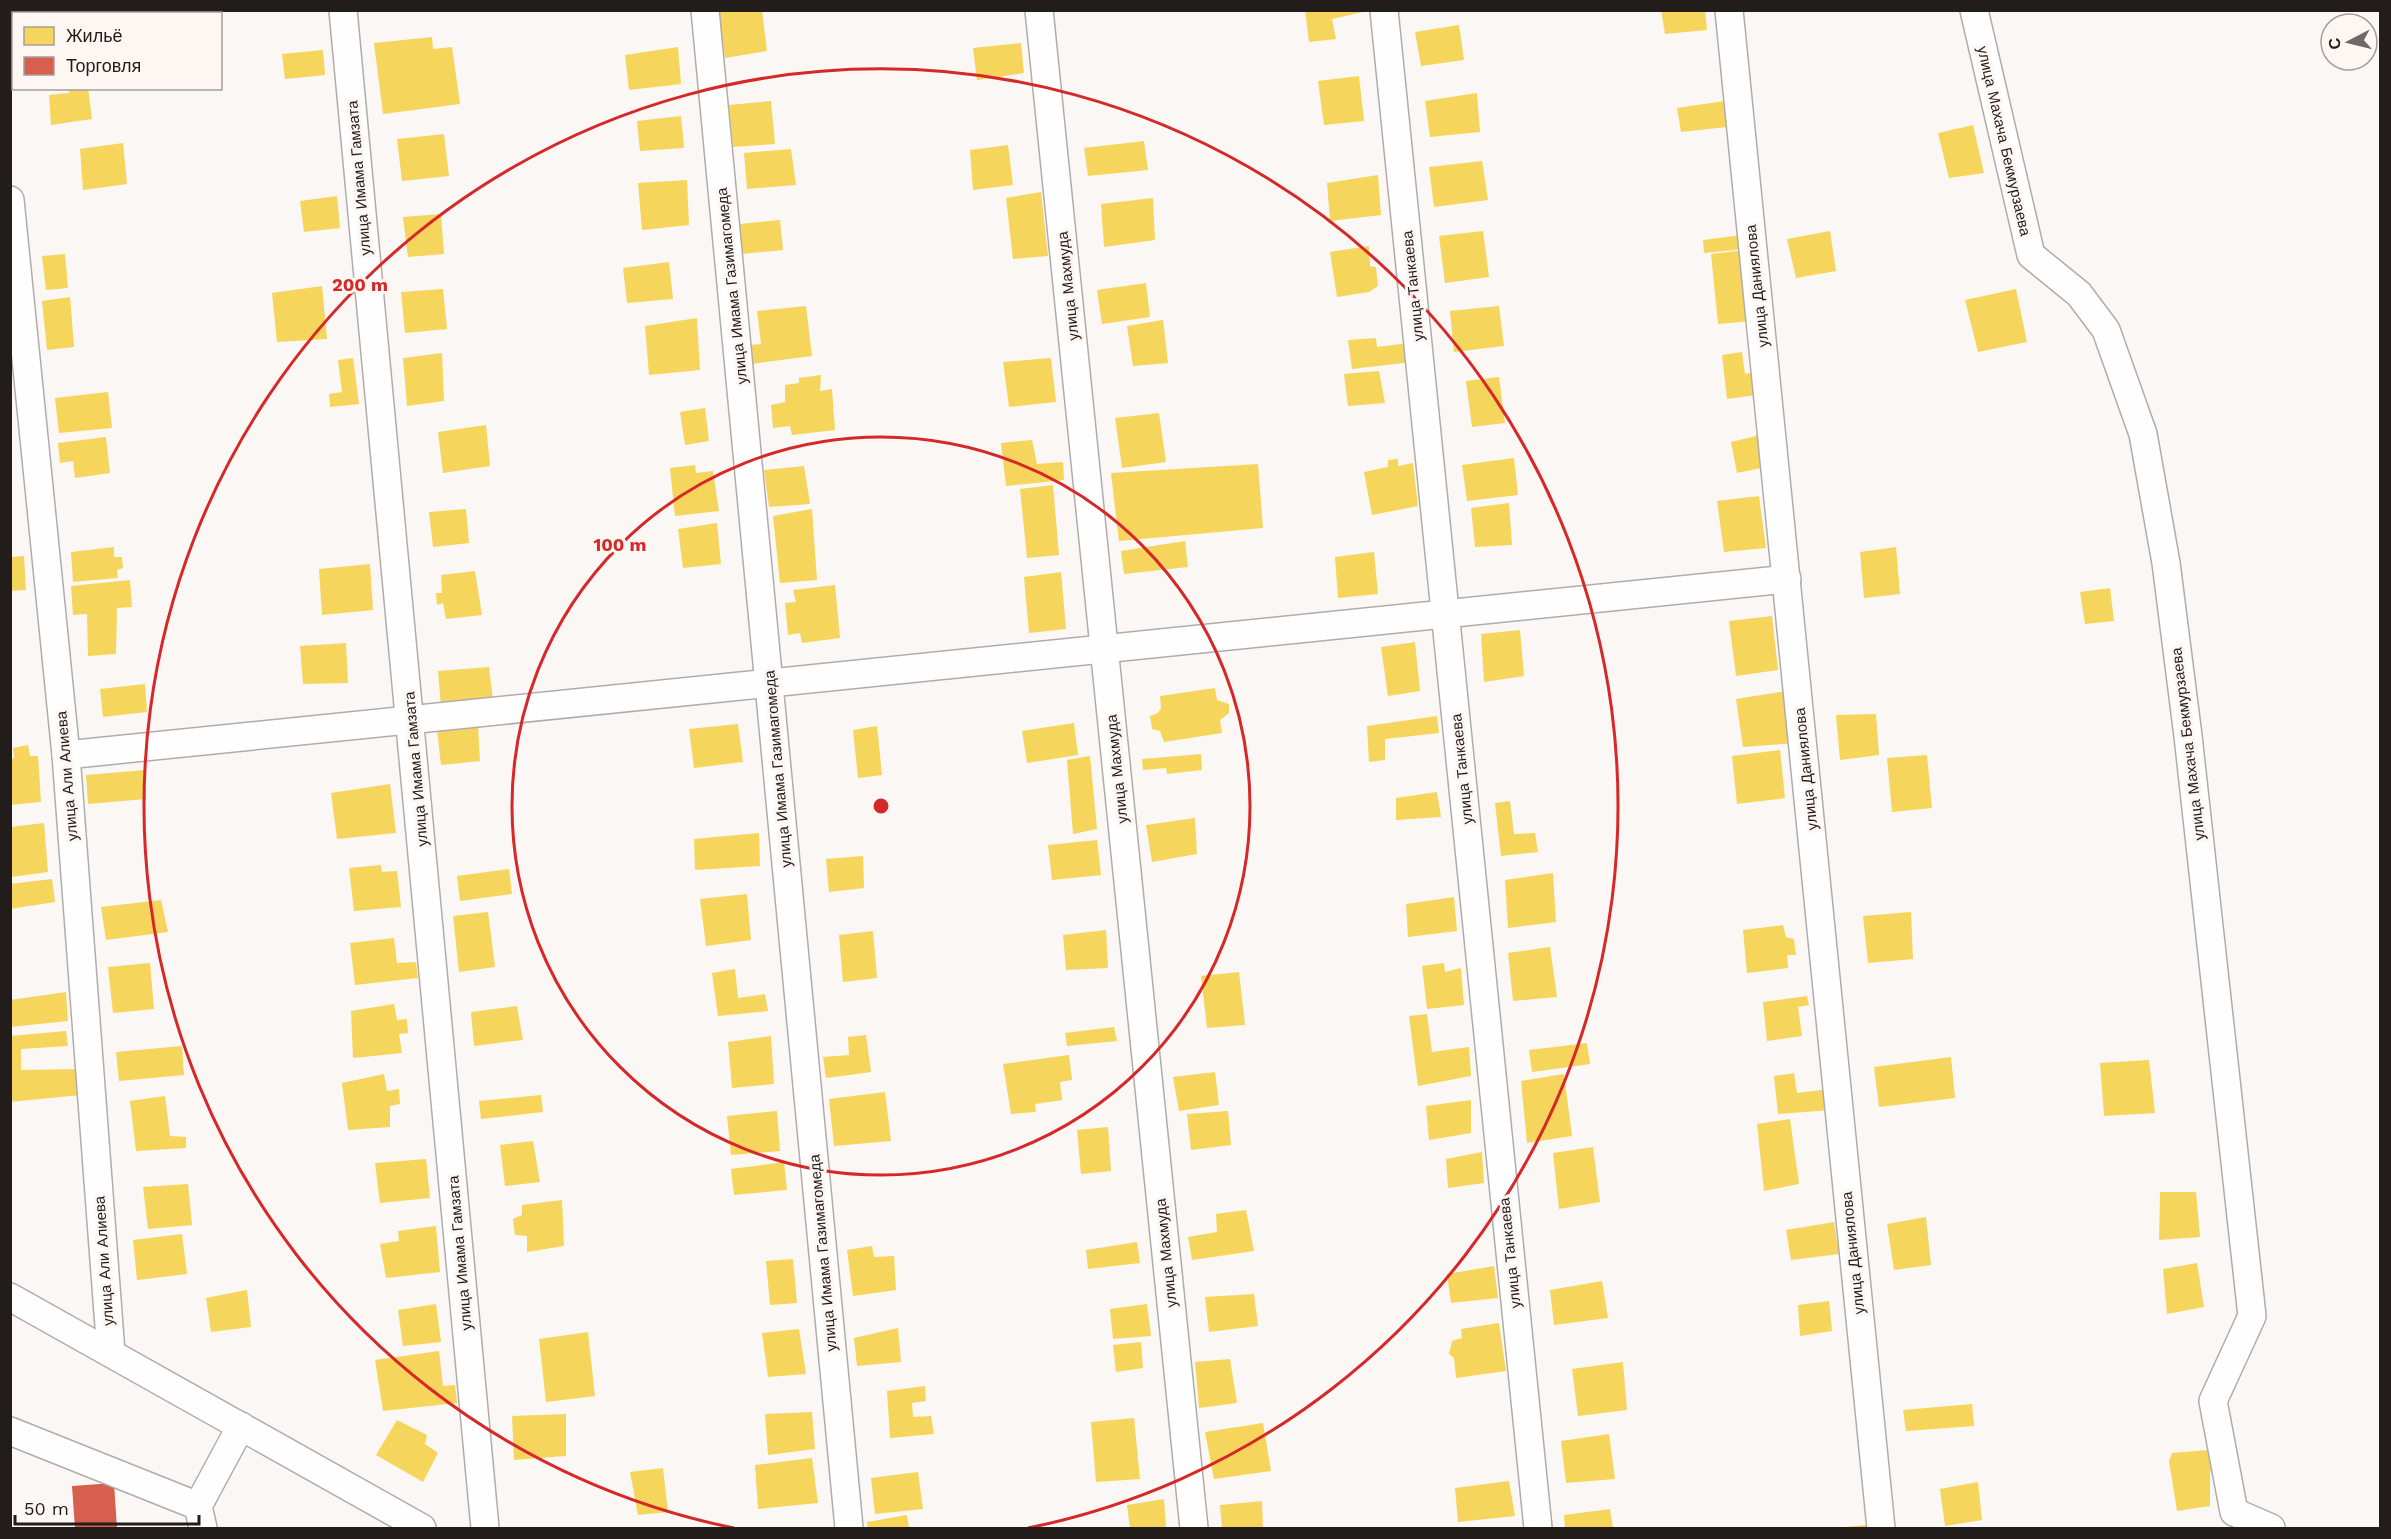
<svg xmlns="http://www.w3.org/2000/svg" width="2391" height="1539" font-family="'Work Sans',sans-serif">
  <rect width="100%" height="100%" fill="#fbf7f5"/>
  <g fill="#f6d55c">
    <path d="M718 10H762L767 51 725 58Z"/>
    <path d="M1305 10H1363V12L1332 19 1336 39 1309 42Z"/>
    <path d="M1661 10H1705L1707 30 1665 34Z"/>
    <path d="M1459 25 1464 60 1421 66 1415 32Z"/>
    <path d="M432 37 433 49 452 47 460 104 383 114 374 43Z"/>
    <path d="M1021 43 1024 73 977 80 973 48Z"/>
    <path d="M678 47 681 84 629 90 625 55Z"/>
    <path d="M323 50 325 75 285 79 282 54Z"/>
    <path d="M1359 76 1364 121 1324 125 1318 81Z"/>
    <path d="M69 88H88L92 119 51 125 49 95 69 93Z"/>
    <path d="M1477 93 1480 132 1430 137 1425 101Z"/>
    <path d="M771 101 775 144 733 147 729 105Z"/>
    <path d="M1724 101 1727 127 1681 132 1677 108Z"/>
    <path d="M681 116 684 148 640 151 637 121Z"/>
    <path d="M1973 125 1984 173 1949 178 1938 133Z"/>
    <path d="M444 134 449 176 402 181 397 139Z"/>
    <path d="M1144 141 1148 170 1088 176 1084 148Z"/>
    <path d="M123 143 127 184 83 190 80 149Z"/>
    <path d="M1008 145 1013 185 973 190 970 150Z"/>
    <path d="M791 149 796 185 747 189 744 153Z"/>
    <path d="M1482 161 1488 200 1434 207 1429 167Z"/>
    <path d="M1378 175 1381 215 1330 221 1327 183Z"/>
    <path d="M687 180 689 225 642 230 638 183Z"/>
    <path d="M1041 192 1048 256 1013 259 1006 198Z"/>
    <path d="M337 196 340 228 304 232 300 201Z"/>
    <path d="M1153 198 1155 240 1104 247 1101 204Z"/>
    <path d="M441 214 444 254 408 257 403 217Z"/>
    <path d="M780 220 783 250 742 254 740 224Z"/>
    <path d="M1483 231 1489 277 1445 283 1439 236Z"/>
    <path d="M1830 231 1836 271 1796 278 1787 239Z"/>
    <path d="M1742 235 1744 249 1704 253 1703 240Z"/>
    <path d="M1369 246 1370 266 1376 267 1378 286 1369 292 1337 297 1330 252Z"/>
    <path d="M1746 250 1753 321 1718 324 1711 254Z"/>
    <path d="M65 254 68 288 46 290 42 256Z"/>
    <path d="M669 262 673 299 627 303 623 268Z"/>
    <path d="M1146 283 1150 317 1102 324 1097 290Z"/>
    <path d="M322 286 327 339 277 342 272 293Z"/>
    <path d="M443 289 447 329 405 333 401 292Z"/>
    <path d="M2016 289 2027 342 1978 352 1965 300Z"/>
    <path d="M70 297 74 347 47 350 42 301Z"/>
    <path d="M806 306 812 356 751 364 748 345 761 344 757 311Z"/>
    <path d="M1499 306 1504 346 1454 352 1450 311Z"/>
    <path d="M697 318 700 370 649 375 645 326Z"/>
    <path d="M1163 320 1168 363 1133 366 1127 326Z"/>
    <path d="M1376 338 1377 347 1409 343 1412 362 1352 369 1348 340Z"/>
    <path d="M1742 352 1745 374 1760 371 1763 394 1727 399 1722 355Z"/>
    <path d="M442 353 444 401 407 406 403 358Z"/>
    <path d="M353 358 359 404 330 407 329 394 342 392 338 360Z"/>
    <path d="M1051 358 1056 402 1009 407 1003 362Z"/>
    <path d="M1379 371 1385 403 1348 406 1344 374Z"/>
    <path d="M821 375 820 391 832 389 835 430 792 435 790 426 773 428 771 405 785 402V385L799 383V378Z"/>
    <path d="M1499 377 1505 423 1472 427 1466 381Z"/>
    <path d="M108 392 112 428 59 433 55 398Z"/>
    <path d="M705 408 709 441 685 445 680 412Z"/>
    <path d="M1159 413 1166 462 1122 468 1115 418Z"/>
    <path d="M486 425 490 466 443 473 438 432Z"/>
    <path d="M1760 435 1766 467 1737 473 1731 442Z"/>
    <path d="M106 437 110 473 75 478 73 461 60 463 58 443Z"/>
    <path d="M1032 440 1037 464 1063 462 1064 480 1006 486 1001 443Z"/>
    <path d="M1514 458 1518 495 1467 501 1462 465Z"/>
    <path d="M1398 459V466L1413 463 1418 506 1372 515 1364 472 1388 467V460Z"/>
    <path d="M1258 464 1263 528 1119 541 1111 473Z"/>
    <path d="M695 465 696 473 713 471 719 511 675 516 670 468Z"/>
    <path d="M804 466 810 504 769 507 764 470Z"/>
    <path d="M1053 485 1059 555 1027 558 1020 489Z"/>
    <path d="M1759 496 1766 548 1724 552 1717 501Z"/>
    <path d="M1509 503 1512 545 1475 547 1471 508Z"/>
    <path d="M466 509 469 543 433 547 429 512Z"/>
    <path d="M812 509 817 580 780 583 773 516Z"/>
    <path d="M717 523 721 564 683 568 678 529Z"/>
    <path d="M1185 541 1188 567 1124 574 1121 551Z"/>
    <path d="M114 547V557H122L123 568 117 570 118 578 73 582 71 552Z"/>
    <path d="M1896 547 1900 594 1864 598 1860 552Z"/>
    <path d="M1374 552 1378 594 1338 598 1335 557Z"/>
    <path d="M24 556 26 590 10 591V557Z"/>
    <path d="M370 564 373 610 322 615 319 569Z"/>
    <path d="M475 571 482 615 446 619 443 603 437 605 436 593H442L441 575Z"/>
    <path d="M1061 572 1066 629 1029 633 1024 577Z"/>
    <path d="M130 580 132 607 117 608 116 654 88 656 87 614 73 615 71 586Z"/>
    <path d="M835 585 840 638 802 643 800 633 788 635 785 603 796 602 793 590Z"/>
    <path d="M2110 588 2114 621 2085 624 2080 592Z"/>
    <path d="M1772 616 1778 670 1736 676 1729 621Z"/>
    <path d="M1520 630 1524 676 1484 682 1481 634Z"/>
    <path d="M1415 642 1420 691 1388 696 1381 647Z"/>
    <path d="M346 643 348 683 303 684 300 646Z"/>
    <path d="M489 667 493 700 441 707 438 671Z"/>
    <path d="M145 684 147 712 103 717 100 689Z"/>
    <path d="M1215 688 1217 700 1229 704V713L1220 720 1222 733 1164 742 1160 731 1152 729 1150 716 1158 713 1161 708 1160 696Z"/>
    <path d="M1787 691 1795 743 1743 747 1736 699Z"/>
    <path d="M1876 714 1879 755 1840 760 1836 715Z"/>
    <path d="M1437 716 1439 733 1385 739V760L1369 762 1367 726Z"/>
    <path d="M1074 723 1078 755 1027 763 1022 731Z"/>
    <path d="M738 724 743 762 694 768 689 729Z"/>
    <path d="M478 726 480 761 441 765 437 730Z"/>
    <path d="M877 726 882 775 858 778 853 730Z"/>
    <path d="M28 745 30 756H38L41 802 10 805V759L14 758 13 748Z"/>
    <path d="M1780 750 1785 798 1737 804 1732 756Z"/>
    <path d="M1201 754 1202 770 1167 774 1166 768 1143 770 1142 759Z"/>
    <path d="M1927 755 1932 808 1892 812 1887 758Z"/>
    <path d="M1090 756 1097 829 1073 834 1067 760Z"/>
    <path d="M144 770 146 799 88 804 86 775Z"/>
    <path d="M390 784 396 833 337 839 331 793Z"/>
    <path d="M1437 792 1441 817 1396 820V798Z"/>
    <path d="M1510 801 1514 834 1535 833 1538 852 1501 856 1495 803Z"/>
    <path d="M1195 818 1197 854 1152 862 1146 825Z"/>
    <path d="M44 823 48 872 11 877 10 827Z"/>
    <path d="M759 833 760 866 695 870 694 839Z"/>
    <path d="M1097 840 1101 875 1052 880 1048 845Z"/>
    <path d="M863 856 864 888 829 892 826 859Z"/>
    <path d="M381 865 382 872 397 871 401 907 354 911 349 868Z"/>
    <path d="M509 869 512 894 460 901 457 876Z"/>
    <path d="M1553 873 1556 922 1508 928 1505 880Z"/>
    <path d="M52 879 55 902 10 909V884Z"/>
    <path d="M747 894 751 940 706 946 700 899Z"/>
    <path d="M1454 897 1457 931 1408 937 1406 904Z"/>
    <path d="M161 900 168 932 106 940 101 907Z"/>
    <path d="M488 912 495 967 459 972 453 916Z"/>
    <path d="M1911 912 1913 959 1868 963 1863 916Z"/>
    <path d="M1783 925 1786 937 1794 939 1796 955H1787L1788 968 1747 973 1743 930Z"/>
    <path d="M1106 930 1108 968 1066 970 1063 935Z"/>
    <path d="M873 931 877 978 843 982 839 935Z"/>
    <path d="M394 938 397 963 416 962 418 978 355 985 350 943Z"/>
    <path d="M1550 947 1557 997 1513 1001 1508 953Z"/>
    <path d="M150 963 154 1009 113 1013 108 967Z"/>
    <path d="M1444 963 1445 972 1461 968 1464 1005 1427 1009 1422 966Z"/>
    <path d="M735 969 738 998 765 994 768 1011 718 1016 712 973Z"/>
    <path d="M1239 972 1245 1025 1207 1028 1201 976Z"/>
    <path d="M66 992 68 1021 10 1027V1000Z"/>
    <path d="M1807 996 1809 1005 1798 1007 1802 1036 1767 1041 1763 1002Z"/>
    <path d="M394 1004 397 1020 407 1019 408 1033 399 1034 402 1053 353 1058 351 1011Z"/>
    <path d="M517 1006 523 1040 474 1046 471 1012Z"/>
    <path d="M1427 1014 1432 1052 1469 1047 1471 1076 1418 1086 1409 1016Z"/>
    <path d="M1114 1027 1117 1041 1067 1046 1065 1033Z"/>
    <path d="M66 1031 68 1046 21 1049V1070L77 1069 81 1095 10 1102V1036Z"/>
    <path d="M866 1035 871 1072 826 1078 823 1057 849 1055 848 1037Z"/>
    <path d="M771 1036 774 1084 732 1088 728 1042Z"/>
    <path d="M1587 1043 1590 1064 1532 1072 1529 1050Z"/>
    <path d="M182 1046 184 1075 119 1081 116 1052Z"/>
    <path d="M1069 1055 1072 1080 1060 1082 1062 1100 1035 1104 1036 1112 1011 1114 1003 1064Z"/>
    <path d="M1951 1057 1955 1098 1879 1107 1874 1067Z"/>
    <path d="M2149 1060 2155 1113 2104 1116 2100 1063Z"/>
    <path d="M1215 1072 1219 1105 1179 1111 1173 1077Z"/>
    <path d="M1794 1073 1797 1093 1829 1089 1832 1110 1778 1114 1774 1076Z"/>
    <path d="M384 1074 387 1091 399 1089 400 1104 390 1106V1127L348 1130 342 1083Z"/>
    <path d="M1564 1074 1572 1136 1527 1143 1521 1081Z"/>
    <path d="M885 1092 891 1141 834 1146 829 1099Z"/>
    <path d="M541 1095 543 1112 481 1119 479 1101Z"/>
    <path d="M165 1096 170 1136 186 1137V1148L136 1151 130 1101Z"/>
    <path d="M1471 1100V1133L1429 1140 1426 1106Z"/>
    <path d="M777 1111 780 1151 731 1155 727 1116Z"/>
    <path d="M1228 1111 1231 1145 1191 1150 1187 1114Z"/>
    <path d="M1790 1119 1799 1184 1764 1191 1757 1124Z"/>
    <path d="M1108 1127 1111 1171 1081 1174 1077 1130Z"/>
    <path d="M533 1141 540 1182 505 1186 500 1145Z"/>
    <path d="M1593 1147 1600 1202 1559 1209 1553 1153Z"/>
    <path d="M1482 1152 1484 1183 1448 1188 1446 1159Z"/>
    <path d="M426 1159 430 1198 380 1203 375 1163Z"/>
    <path d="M784 1162 787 1190 734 1195 731 1169Z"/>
    <path d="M188 1184 192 1225 148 1229 143 1187Z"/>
    <path d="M2160 1192H2196L2200 1237 2159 1240Z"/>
    <path d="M562 1200 564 1246 527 1252V1236L515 1235 513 1219 522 1215V1205Z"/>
    <path d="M1246 1210 1254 1251 1192 1260 1188 1237 1217 1232 1216 1214Z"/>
    <path d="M1926 1217 1931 1265 1894 1270 1887 1224Z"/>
    <path d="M1834 1222 1839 1254 1791 1260 1786 1230Z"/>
    <path d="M436 1226 440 1272 386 1278 380 1244 399 1241 398 1231Z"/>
    <path d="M182 1234 187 1274 137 1280 133 1240Z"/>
    <path d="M1137 1242 1140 1263 1088 1269 1086 1250Z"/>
    <path d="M872 1246 874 1257 894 1256 896 1290 853 1296 847 1250Z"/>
    <path d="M793 1259 797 1303 770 1305 766 1261Z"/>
    <path d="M2197 1263 2204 1307 2167 1314 2163 1269Z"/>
    <path d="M1494 1266 1498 1298 1451 1303 1447 1274Z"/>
    <path d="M1602 1281 1608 1318 1554 1325 1550 1290Z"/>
    <path d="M247 1290 251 1327 211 1332 206 1298Z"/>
    <path d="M1254 1294 1258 1326 1209 1332 1205 1297Z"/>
    <path d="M1829 1301 1832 1331 1800 1336 1798 1305Z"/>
    <path d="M436 1304 441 1342 403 1346 398 1310Z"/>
    <path d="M1147 1304 1151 1336 1113 1339 1110 1309Z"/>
    <path d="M1499 1323 1506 1371 1456 1378 1454 1358 1449 1354 1452 1341 1462 1338 1461 1329Z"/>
    <path d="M898 1328 901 1362 857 1366 854 1338Z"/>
    <path d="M799 1329 806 1374 768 1377 762 1333Z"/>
    <path d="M588 1332 595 1396 546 1402 539 1339Z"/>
    <path d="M1141 1342 1143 1368 1116 1372 1113 1345Z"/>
    <path d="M439 1351 443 1386 455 1385 457 1403 383 1411 375 1360Z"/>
    <path d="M1230 1359 1237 1403 1199 1408 1195 1362Z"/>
    <path d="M1623 1362 1627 1410 1578 1416 1572 1369Z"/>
    <path d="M925 1386 926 1401 912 1403 913 1417 931 1416 934 1434 890 1438 887 1391Z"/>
    <path d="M1972 1404 1974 1426 1906 1431 1903 1410Z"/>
    <path d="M812 1412 815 1449 768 1455 765 1414Z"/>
    <path d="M566 1414V1456L514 1460 512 1416Z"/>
    <path d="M1134 1418 1140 1479 1096 1482 1091 1422Z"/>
    <path d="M397 1420 427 1435 425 1444 438 1453 423 1482 376 1455Z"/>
    <path d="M1263 1423 1271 1471 1214 1479 1205 1432Z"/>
    <path d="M1609 1434 1615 1479 1566 1483 1561 1441Z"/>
    <path d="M2220 1449 2222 1467 2210 1471V1506L2177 1511 2169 1461 2172 1453Z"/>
    <path d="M812 1458 818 1503 758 1509 755 1465Z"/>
    <path d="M663 1468 668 1512 638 1515 630 1472Z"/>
    <path d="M918 1472 923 1509 875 1514 871 1478Z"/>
    <path d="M1509 1481 1515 1516 1458 1522 1455 1488Z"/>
    <path d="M1978 1482 1982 1520 1945 1526 1940 1489Z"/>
    <path d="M1164 1499 1166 1528H1130L1127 1505Z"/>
    <path d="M1262 1501 1263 1528H1222L1220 1505Z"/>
    <path d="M1610 1509 1613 1528H1565L1564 1515Z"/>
    <path d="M907 1515 909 1528H868L867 1522Z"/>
    <path d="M1866 1525V1528H1845V1527Z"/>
  </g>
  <path fill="#d6604d" d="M114 1483 117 1528H75L72 1486Z"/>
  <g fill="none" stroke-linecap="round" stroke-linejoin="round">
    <g stroke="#b1acaa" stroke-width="30">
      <g id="minor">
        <path d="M343 10 485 1528"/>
        <path d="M705 10 849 1528"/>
        <path d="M1039 10 1194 1528"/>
        <path d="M1384 10 1538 1528"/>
        <path d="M1729 10 1881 1528"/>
        <path d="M1974 10 2031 255 2079 294 2106 330 2143 434 2166 563 2188 736 2252 1316 2213 1401 2234 1512 2271 1528"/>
        <path d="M10 200 66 755 111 1353"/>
        <path d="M66 755 1787 579"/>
        <path d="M10 1297 422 1528"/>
        <path d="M10 1431 198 1506 203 1528"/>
        <path d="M198 1506 241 1426"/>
      </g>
    </g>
    <use href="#minor" stroke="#fefefe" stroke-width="27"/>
  </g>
  <g fill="none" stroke="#d62828" stroke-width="3">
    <circle cx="881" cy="806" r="369"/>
    <path d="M734 1528A737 737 0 1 1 1028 1528"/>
  </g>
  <g text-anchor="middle" stroke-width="6" stroke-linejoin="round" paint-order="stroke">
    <g font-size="15" fill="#221c1a" stroke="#fdf6f3">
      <text transform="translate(2004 141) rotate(77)" y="5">улица Махача Бекмурзаева</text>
      <text transform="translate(359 178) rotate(-95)" y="5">улица Имама Гамзата</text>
      <text transform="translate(732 286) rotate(-96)" y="5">улица Имама Газимагомеда</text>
      <text transform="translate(1068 286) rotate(-96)" y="5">улица Махмуда</text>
      <text transform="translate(1413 286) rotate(-96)" y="5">улица Танкаева</text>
      <text transform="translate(1757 286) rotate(-96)" y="5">улица Даниялова</text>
      <text transform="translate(2188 744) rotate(-97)" y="5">улица Махача Бекмурзаева</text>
      <text transform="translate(416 769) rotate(-95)" y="5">улица Имама Гамзата</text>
      <text transform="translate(778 769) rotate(-95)" y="5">улица Имама Газимагомеда</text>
      <text transform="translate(1117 769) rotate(-96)" y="5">улица Махмуда</text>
      <text transform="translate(1462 769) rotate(-96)" y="5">улица Танкаева</text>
      <text transform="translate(1806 769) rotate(-96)" y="5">улица Даниялова</text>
      <text transform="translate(67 776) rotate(-95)" y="5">улица Али Алиева</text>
      <text transform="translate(460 1253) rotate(-95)" y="5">улица Имама Гамзата</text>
      <text transform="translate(823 1253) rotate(-95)" y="5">улица Имама Газимагомеда</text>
      <text transform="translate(1166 1253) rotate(-96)" y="5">улица Махмуда</text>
      <text transform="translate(1510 1253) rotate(-96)" y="5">улица Танкаева</text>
      <text transform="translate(1853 1253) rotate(-96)" y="5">улица Даниялова</text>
      <text transform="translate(104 1261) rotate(-94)" y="5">улица Али Алиева</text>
    </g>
  </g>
  <circle cx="881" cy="806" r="9" fill="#d62828" stroke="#fdf6f3" stroke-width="3"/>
  <g font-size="18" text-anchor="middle" font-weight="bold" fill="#d62828" stroke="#fdf6f3" stroke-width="6" stroke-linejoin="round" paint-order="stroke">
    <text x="360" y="291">200 m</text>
    <text x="620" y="551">100 m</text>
  </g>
  <rect width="2391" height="1539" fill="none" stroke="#221c1a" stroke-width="24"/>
  <rect x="12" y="12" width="210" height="78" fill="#fdf6f3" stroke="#a59f9c" stroke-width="1.5"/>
  <rect x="24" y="27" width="30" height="18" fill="#f6d55c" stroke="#a59f9c" stroke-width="1.5"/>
  <text x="66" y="42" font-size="18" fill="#221c1a">Жильё</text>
  <rect x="24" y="57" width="30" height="18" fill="#d6604d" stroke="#a59f9c" stroke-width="1.5"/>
  <text x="66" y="72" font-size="18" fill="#221c1a">Торговля</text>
  <g transform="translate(2349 42) rotate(263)"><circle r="28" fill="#fdf6f3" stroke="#a59f9c" stroke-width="1.5"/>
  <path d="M0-4.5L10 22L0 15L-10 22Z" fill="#6e6967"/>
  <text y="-9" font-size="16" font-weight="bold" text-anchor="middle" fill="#221c1a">С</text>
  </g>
  <path d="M15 1515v9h184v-9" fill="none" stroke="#221c1a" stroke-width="3"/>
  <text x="24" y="1515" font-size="18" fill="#221c1a" stroke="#fdf6f3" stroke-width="4.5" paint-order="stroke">50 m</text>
</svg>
